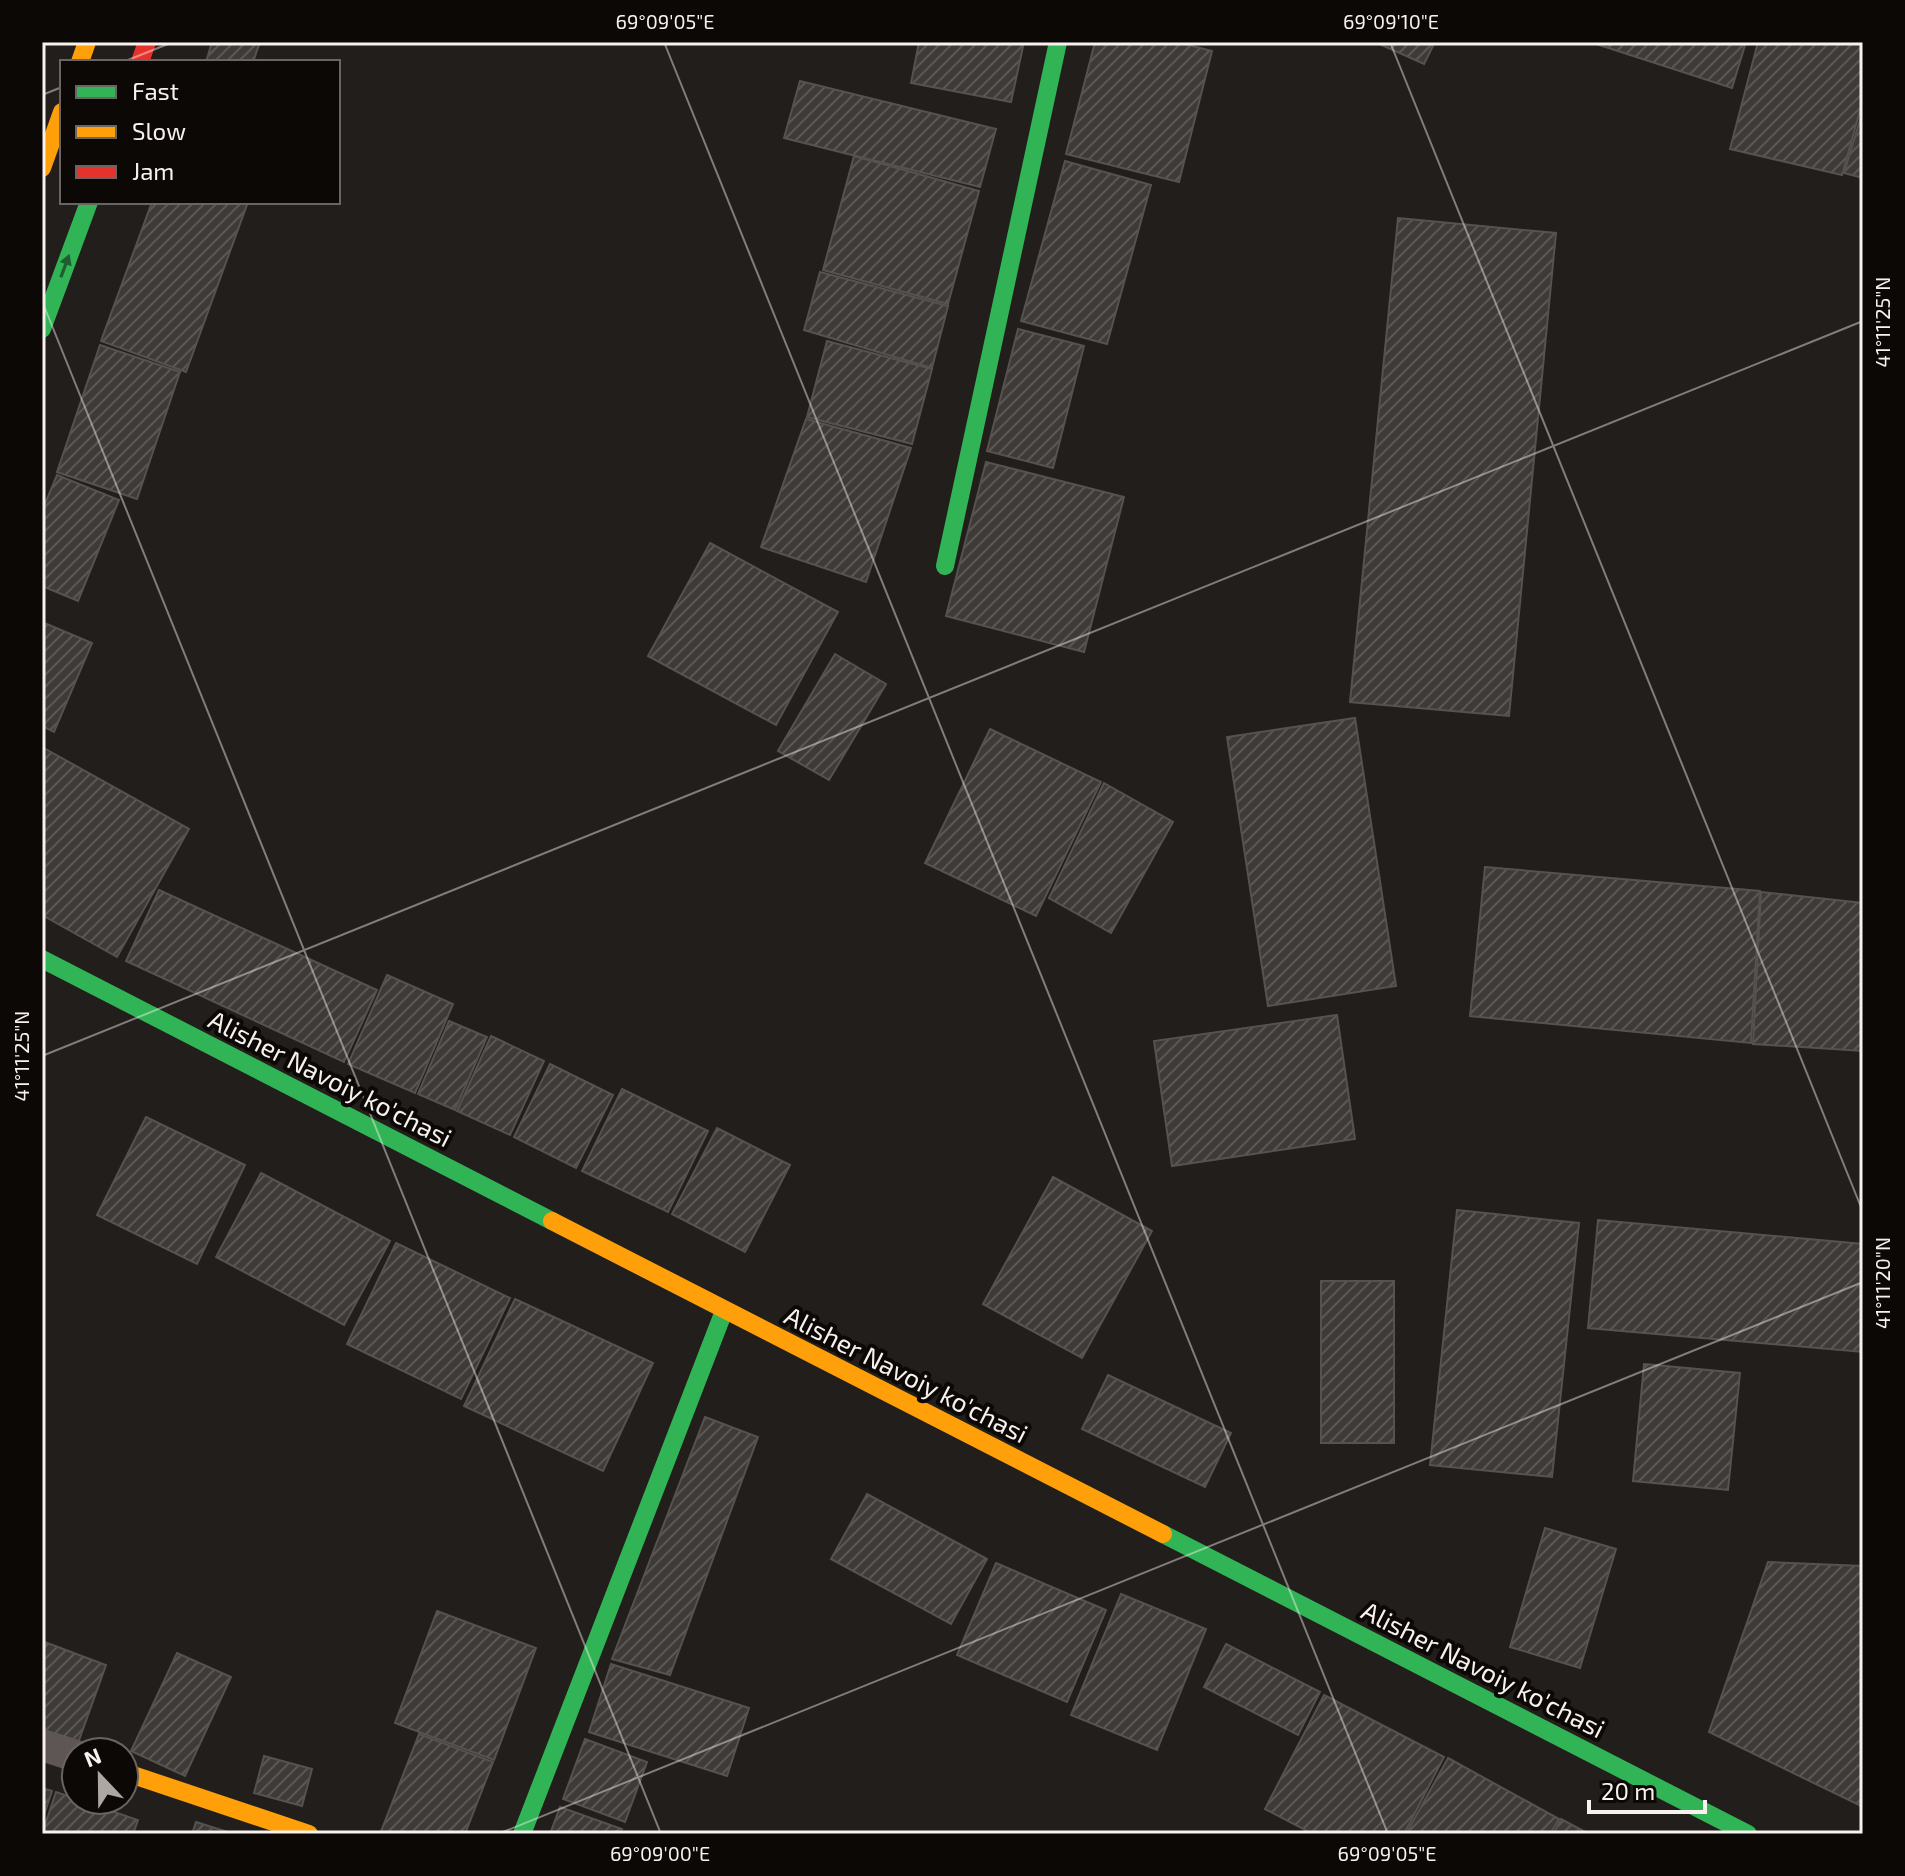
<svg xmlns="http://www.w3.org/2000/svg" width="1905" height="1876" font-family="'Exo 2',sans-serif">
  <defs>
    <pattern id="building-hatch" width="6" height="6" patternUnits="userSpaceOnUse" patternTransform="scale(2)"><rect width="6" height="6" fill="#3e3a38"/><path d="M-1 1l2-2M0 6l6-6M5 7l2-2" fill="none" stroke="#5b5755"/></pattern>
  </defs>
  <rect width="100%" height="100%" fill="#221e1c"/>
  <g fill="url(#building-hatch)" stroke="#565250" stroke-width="2">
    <path d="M212 42H260L253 62H206Z"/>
    <path d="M919 42H1024L1011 102 911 83Z"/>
    <path d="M1095 42H1177L1212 51 1179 182 1066 154Z"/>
    <path d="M1375 42H1435L1424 64Z"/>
    <path d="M1590 42H1746L1732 88Z"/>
    <path d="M1758 42H1863V100L1842 175 1730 149Z"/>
    <path d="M800 81 996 129 980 187 784 138Z"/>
    <path d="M1863 110V178L1844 173Z"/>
    <path d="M854 156 979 191 948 304 823 270Z"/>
    <path d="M1065 161 1151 185 1107 344 1021 321Z"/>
    <path d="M152 202H248L186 372 101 341Z"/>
    <path d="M1398 218 1556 233 1509 716 1350 702Z"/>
    <path d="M820 272 948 306 932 368 804 330Z"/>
    <path d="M1018 329 1084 346 1053 468 987 451Z"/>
    <path d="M827 341 932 369 912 444 807 417Z"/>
    <path d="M100 345 180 372 137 499 57 472Z"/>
    <path d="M806 419 911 448 866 582 761 547Z"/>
    <path d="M986 462 1124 497 1084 652 946 616Z"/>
    <path d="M57 475 119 500 78 601 42 586V511Z"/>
    <path d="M710 543 838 612 776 725 648 656Z"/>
    <path d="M42 622 92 643 54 732 42 726Z"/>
    <path d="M835 654 886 684 829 780 778 751Z"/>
    <path d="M1355 718 1396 986 1268 1006 1227 737Z"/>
    <path d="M990 729 1101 782 1036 916 925 863Z"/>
    <path d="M42 747 189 829 117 957 42 915Z"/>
    <path d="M1104 783 1173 822 1111 933 1049 898Z"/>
    <path d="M1485 867 1760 891 1751 1043 1470 1016Z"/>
    <path d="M159 890 377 990 344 1062 126 961Z"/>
    <path d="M1761 892 1863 903V1051L1753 1044Z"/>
    <path d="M387 975 453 1004 415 1093 348 1064Z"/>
    <path d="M1337 1015 1355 1139 1172 1166 1154 1041Z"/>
    <path d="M449 1021 487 1037 455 1110 418 1094Z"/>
    <path d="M491 1036 544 1061 510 1135 457 1111Z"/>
    <path d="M550 1064 613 1095 576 1168 514 1137Z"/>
    <path d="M622 1089 708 1131 668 1212 582 1171Z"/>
    <path d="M146 1117 245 1165 197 1264 97 1215Z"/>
    <path d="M717 1128 790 1165 745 1252 672 1214Z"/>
    <path d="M261 1173 390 1241 344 1325 216 1257Z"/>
    <path d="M1053 1177 1152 1231 1082 1358 983 1304Z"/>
    <path d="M1457 1210 1579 1223 1552 1477 1430 1465Z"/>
    <path d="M1598 1220 1863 1244V1352L1588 1328Z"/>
    <path d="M396 1243 510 1298 461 1399 347 1344Z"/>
    <rect x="1321" y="1281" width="73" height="162"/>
    <path d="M515 1299 653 1363 603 1471 464 1406Z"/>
    <path d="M1644 1364 1740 1373 1728 1490 1633 1481Z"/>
    <path d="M1108 1375 1231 1433 1205 1487 1082 1429Z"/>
    <path d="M705 1417 758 1437 670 1675 612 1659Z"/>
    <path d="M867 1494 987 1559 951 1624 831 1559Z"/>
    <path d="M1545 1528 1616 1549 1580 1668 1510 1647Z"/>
    <path d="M1768 1562 1863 1566V1807L1709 1732Z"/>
    <path d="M996 1563 1106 1610 1067 1702 957 1655Z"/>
    <path d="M1121 1594 1206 1629 1157 1750 1071 1715Z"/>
    <path d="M437 1611 536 1648 494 1760 395 1723Z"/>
    <path d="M42 1641 106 1665 78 1743 42 1730Z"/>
    <path d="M1226 1644 1320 1692 1298 1735 1204 1687Z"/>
    <path d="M177 1653 231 1677 185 1776 131 1751Z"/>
    <path d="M611 1664 749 1708 727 1776 589 1732Z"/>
    <path d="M1324 1695 1444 1757 1404 1834H1313L1265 1809Z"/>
    <path d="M419 1734 493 1762 465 1834H380Z"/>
    <path d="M585 1739 647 1762 625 1822 563 1799Z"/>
    <path d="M264 1756 312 1769 302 1806 254 1793Z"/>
    <path d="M1448 1758 1559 1819 1550 1834H1406Z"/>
    <path d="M42 1788 52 1791 42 1821Z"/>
    <path d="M56 1792 138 1820 133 1834H42Z"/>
    <path d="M560 1807 622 1829 620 1834H550Z"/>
    <path d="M1561 1819 1589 1834H1553Z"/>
    <path d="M196 1822 234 1834H192Z"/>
  </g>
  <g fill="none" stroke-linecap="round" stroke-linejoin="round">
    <path stroke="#5e5655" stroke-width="32" d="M42 1745 76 1756"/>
    <g stroke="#30b455" stroke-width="18">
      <path d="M42 329 89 202"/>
      <path d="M945 566 1058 42"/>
      <path d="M42 959 552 1221"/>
      <path d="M1163 1534 1748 1834"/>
      <path d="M522 1834 724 1311"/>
    </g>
    <g stroke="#ff9f0a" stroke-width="18">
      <path d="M80 62 87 42"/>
      <path d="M42 168 62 112"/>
      <path d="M552 1221 1163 1534"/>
      <path d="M124 1772 309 1834"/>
    </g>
    <path stroke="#e5322d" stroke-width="18" d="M140 62 147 42"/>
  </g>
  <defs><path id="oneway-solid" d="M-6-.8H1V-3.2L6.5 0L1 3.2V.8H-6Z" transform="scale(2)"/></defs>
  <use fill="#1e5e2e" href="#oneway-solid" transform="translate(65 266) rotate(-70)"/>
  <path fill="none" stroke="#f8f1ee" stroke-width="2" stroke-opacity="0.45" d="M664 42 1388 1834M1390 42 1863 1212M123 62 173 42M42 95 62 87M42 301 661 1834M42 1056 1863 321M498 1834 1863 1282"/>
  <g text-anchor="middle" stroke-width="8" stroke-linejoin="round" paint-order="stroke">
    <g font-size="26" fill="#f8f1ee" stroke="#0c0806">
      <text transform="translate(330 1079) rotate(27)" y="9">Alisher Navoiy ko'chasi</text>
      <text transform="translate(906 1375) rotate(27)" y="9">Alisher Navoiy ko'chasi</text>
      <text transform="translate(1483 1670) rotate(27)" y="9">Alisher Navoiy ko'chasi</text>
    </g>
  </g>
  <rect width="1905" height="1876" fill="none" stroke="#0c0806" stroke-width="88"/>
  <rect x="60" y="60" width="280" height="144" fill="#0c0806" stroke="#6a6563" stroke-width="2"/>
  <rect x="76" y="86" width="40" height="12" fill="#30b455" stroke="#6a6563" stroke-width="2"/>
  <text x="132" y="100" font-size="24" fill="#f8f1ee">Fast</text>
  <rect x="76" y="126" width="40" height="12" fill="#ff9f0a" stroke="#6a6563" stroke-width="2"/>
  <text x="132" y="140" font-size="24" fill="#f8f1ee">Slow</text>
  <rect x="76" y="166" width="40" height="12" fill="#e5322d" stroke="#6a6563" stroke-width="2"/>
  <text x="132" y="180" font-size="24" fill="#f8f1ee">Jam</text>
  <g transform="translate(100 1776) rotate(338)"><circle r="38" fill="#0c0806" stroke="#6a6563" stroke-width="2"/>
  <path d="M0-6L14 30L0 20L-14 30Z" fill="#ada7a4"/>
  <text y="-12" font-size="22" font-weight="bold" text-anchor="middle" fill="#f8f1ee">N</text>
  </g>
  <path d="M1589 1800v12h116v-12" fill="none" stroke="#f8f1ee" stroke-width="4"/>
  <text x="1601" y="1800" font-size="24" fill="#f8f1ee" stroke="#0c0806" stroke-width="6" paint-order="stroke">20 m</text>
  <rect x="44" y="44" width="1817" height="1788" fill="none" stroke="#f8f1ee" stroke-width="3"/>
  <g font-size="20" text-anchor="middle" fill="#f8f1ee">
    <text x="665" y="29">69°09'05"E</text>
    <text x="1391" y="29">69°09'10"E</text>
    <text transform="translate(1883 322) rotate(-90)" y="7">41°11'25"N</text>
    <text transform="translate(22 1056) rotate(-90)" y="7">41°11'25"N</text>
    <text transform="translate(1883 1283) rotate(-90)" y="7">41°11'20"N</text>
    <text x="660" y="1861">69°09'00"E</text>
    <text x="1387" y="1861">69°09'05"E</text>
  </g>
</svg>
